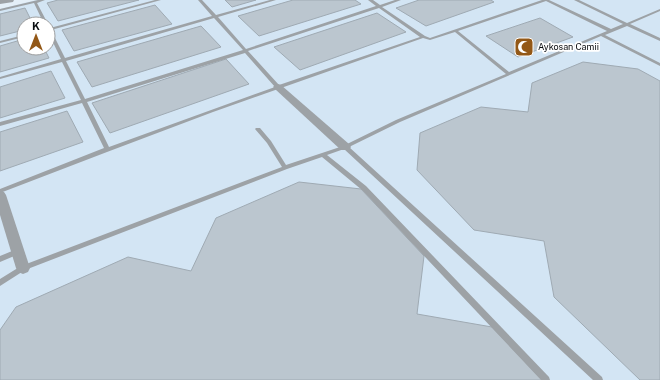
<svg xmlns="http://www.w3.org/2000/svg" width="660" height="380" font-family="'Public Sans',sans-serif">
  <rect width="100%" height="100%" fill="#e4eff8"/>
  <path fill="#d3e5f4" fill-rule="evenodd" d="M36 0H660V380H0V9ZM24 24H48V48H24Z"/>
  <g fill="#bbc6cf" stroke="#9faab3">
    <path d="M58 0H139L58 21 47 3Z"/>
    <path d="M225 0H256L232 7Z"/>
    <path d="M293 0H355L361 4 259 36 238 16Z"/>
    <path d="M419 0H491L494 2 426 26 396 8Z"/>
    <path d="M155 5 172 24 74 51 62 30Z"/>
    <path d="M25 8 33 24H24V30L0 36V14Z"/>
    <path d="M377 13 406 32 300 70 274 47Z"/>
    <path d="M540 18 573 37 518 57 486 36Z"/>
    <path d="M201 26 221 47 92 87 77 62Z"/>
    <path d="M24 39V48H44L49 58 0 72V46Z"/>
    <path d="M226 59 249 84 110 133 92 103Z"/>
    <path d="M583 62 638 69 660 81V380H640L554 297 544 241 474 230 417 170 420 133 481 107 528 112 532 83Z"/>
    <path d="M51 71 65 98 0 118V87Z"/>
    <path d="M67 111 83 142 0 171V132Z"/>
    <path d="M299 182 361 189 424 256 417 314 492 327 542 380H0V330L16 307 128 257 191 271 216 218Z"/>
  </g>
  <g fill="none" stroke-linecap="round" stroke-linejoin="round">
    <g fill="#9da2a6" fill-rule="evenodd">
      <path d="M38 0H45L37 3 48 24H44L34 3 0 11V9Z"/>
      <path d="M155 0H161L51 30 65 58 212 16 198 0H202L216 15 270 0H276L218 17 246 49 376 6 368 0H373L380 5 395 0H401L382 7 425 36 430 38 542 0H549L611 29 623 24 574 0H579L627 23 660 9V11L630 24 660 38V41L627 26 605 35 660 63V66L601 36 400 122 349 147 602 377 603 380H593L344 149 327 155 366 186 549 377 550 380H541L362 190 322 157 287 169 25 270 0 286V279L21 266 282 167 267 143 255 129 256 128H260L271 141 286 165 343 146 396 120 506 74 455 32 430 40 423 38 213 112 107 152 0 193V189L104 148 82 103 0 126V122L81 100 62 62 0 79V77L61 59 48 32V27L50 28ZM546 1 607 31 509 72 458 31ZM379 8 420 37 279 85 248 51ZM214 18 243 50 85 99 66 61ZM245 53 275 87 109 147 87 102Z"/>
      <path d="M24 35V37L0 43V41Z"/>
      <path d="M17 249 19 250 20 252 19 254 0 262V256Z"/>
    </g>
    <g fill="#9da2a6" fill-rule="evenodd">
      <path d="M0 0H14L13 2 0 4Z"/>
      <path d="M278 84 281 85 349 144 351 147 349 150H341L275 89 273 87 275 85Z"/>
      <path d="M0 191 4 192 6 195 30 268 28 272 23 274 18 272 16 268 0 215Z"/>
    </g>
  </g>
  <defs>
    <g id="mosque-square" transform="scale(1)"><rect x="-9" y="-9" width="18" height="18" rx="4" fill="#935817" stroke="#fff"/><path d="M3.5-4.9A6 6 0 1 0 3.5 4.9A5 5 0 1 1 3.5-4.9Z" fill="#fff"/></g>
  </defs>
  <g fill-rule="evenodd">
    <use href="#mosque-square" x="524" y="47"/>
  </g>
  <g text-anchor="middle" stroke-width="3.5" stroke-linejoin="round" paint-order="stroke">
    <g font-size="9" fill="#090c0f" stroke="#fff" text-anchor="start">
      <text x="538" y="50">Aykosan Camii</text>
    </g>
  </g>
  <g transform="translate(36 36)"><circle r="19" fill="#ffffff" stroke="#9d9e9f"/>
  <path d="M0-3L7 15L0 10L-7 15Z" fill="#935817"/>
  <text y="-6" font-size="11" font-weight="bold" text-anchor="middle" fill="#090c0f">K</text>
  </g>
</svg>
